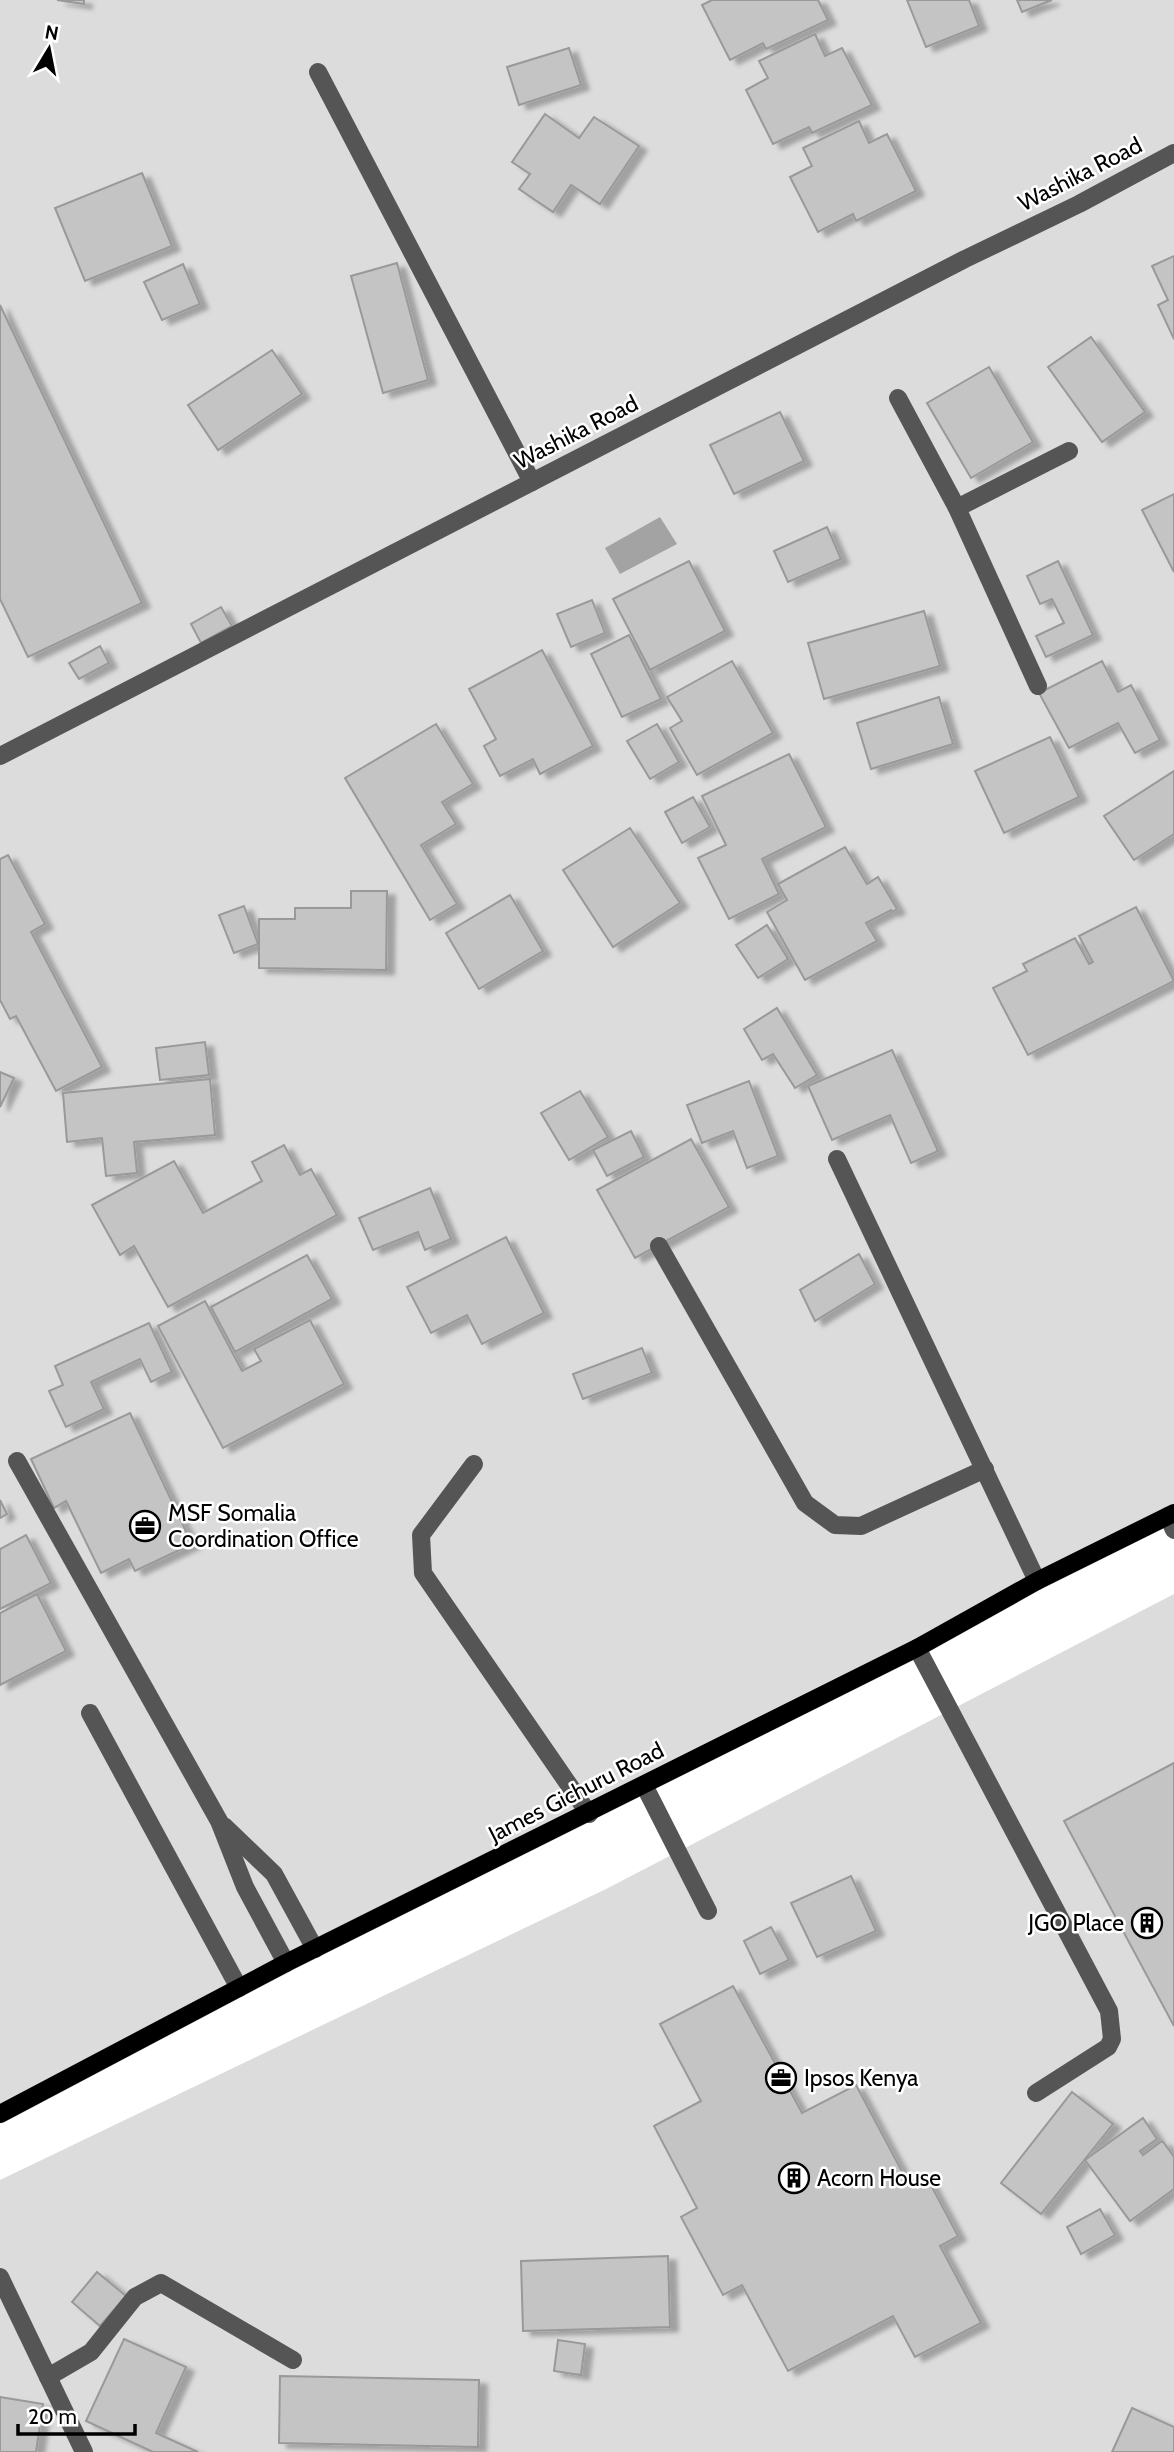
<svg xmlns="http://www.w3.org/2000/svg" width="1174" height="2452" font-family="Cabin,sans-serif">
  <defs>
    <filter id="shadow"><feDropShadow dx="8" dy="4.5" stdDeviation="2" flood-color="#0004"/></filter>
  </defs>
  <rect width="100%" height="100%" fill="#fff"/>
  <g fill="#dcdcdc">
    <path d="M0 0H1174V1520L0 2109Z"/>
    <path d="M1174 1594V2452H0V2180L606 1889Z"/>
  </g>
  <path fill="#a3a3a3" d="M660 517 677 544 620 574 605 548Z"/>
  <g fill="#c4c4c4" stroke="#999" stroke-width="2" filter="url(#shadow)">
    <path d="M57 0H84V4Z"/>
    <path d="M712 0H818L828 20 766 49 763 43 730 60 702 5Z"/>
    <path d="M907 0H969L979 26 926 47Z"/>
    <path d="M1017 0H1052L1022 12Z"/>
    <path d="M815 34 825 56 842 48 872 105 812 133 809 127 773 144 746 90 768 78 759 61Z"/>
    <path d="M569 48 581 85 519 105 507 67Z"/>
    <path d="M545 114 579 138 594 117 639 146 600 204 571 185 553 212 519 189 530 174 512 162Z"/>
    <path d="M859 121 869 143 887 134 916 191 856 221 853 214 818 232 790 177 812 166 803 148Z"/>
    <path d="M142 173 172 246 85 281 55 208Z"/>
    <path d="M1174 256V339L1158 305 1168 300 1152 266Z"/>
    <path d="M397 263 428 380 383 393 351 276Z"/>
    <path d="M183 264 200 304 162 320 144 282Z"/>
    <path d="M0 305 142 603 28 657 0 599Z"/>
    <path d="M1091 337 1145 412 1102 442 1048 367Z"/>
    <path d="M272 350 302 394 218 450 188 405Z"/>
    <path d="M989 367 1033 442 971 478 927 403Z"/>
    <path d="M780 412 804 461 734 494 710 445Z"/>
    <path d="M1174 494V572L1142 510Z"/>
    <path d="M827 527 841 559 788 582 774 551Z"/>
    <path d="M689 561 725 631 650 670 613 599Z"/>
    <path d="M1058 561 1093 635 1046 657 1036 636 1064 623 1052 599 1040 604 1027 576Z"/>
    <path d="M592 600 605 633 571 647 557 614Z"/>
    <path d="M221 607 232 626 201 643 191 624Z"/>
    <path d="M924 611 940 666 824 699 808 643Z"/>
    <path d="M629 635 661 699 622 717 591 654Z"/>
    <path d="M100 646 109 663 79 679 69 663Z"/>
    <path d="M542 650 593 746 540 774 533 759 500 776 484 746 496 739 469 689Z"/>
    <path d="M732 661 773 733 697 775 670 728 682 721 667 697Z"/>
    <path d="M1102 661 1118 692 1131 685 1160 740 1135 753 1118 723 1069 748 1039 693Z"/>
    <path d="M939 697 953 744 871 769 857 723Z"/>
    <path d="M436 724 473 784 442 802 456 824 421 845 457 904 430 920 345 778Z"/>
    <path d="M657 724 679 762 650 779 627 741Z"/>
    <path d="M1050 737 1079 797 1004 833 975 771Z"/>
    <path d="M789 754 826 827 762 859 779 894 729 919 698 858 726 845 702 796Z"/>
    <path d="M1174 771V834L1134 860 1104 816Z"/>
    <path d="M693 797 710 827 682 843 665 812Z"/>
    <path d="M630 828 680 903 613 947 563 870Z"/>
    <path d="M845 847 867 884 878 877 897 909 892 912 891 910 866 923 877 941 805 980 767 912 787 900 778 884Z"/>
    <path d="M8 855 45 924 31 932 102 1067 56 1091 16 1016 10 1019 0 1000V859Z"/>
    <path d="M351 891H387L386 970 259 968V919H295V908H351Z"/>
    <path d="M510 895 543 951 479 989 446 933Z"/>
    <path d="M244 906 258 944 234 953 219 915Z"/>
    <path d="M1136 907 1174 981 1028 1055 993 988 1027 971 1023 964 1075 938 1089 964 1093 962 1079 936Z"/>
    <path d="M767 925 788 959 758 978 736 945Z"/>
    <path d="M777 1008 817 1075 795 1088 773 1054 762 1060 744 1029Z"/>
    <path d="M205 1042 209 1075 160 1080 156 1048Z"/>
    <path d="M892 1050 938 1151 911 1163 890 1115 832 1140 808 1086Z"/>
    <path d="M0 1072 14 1078 0 1107Z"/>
    <path d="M210 1079 215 1135 134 1142 137 1173 106 1176 102 1138 67 1142 63 1093Z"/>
    <path d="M749 1081 778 1156 747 1168 733 1131 702 1143 687 1105Z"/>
    <path d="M580 1091 608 1137 569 1160 541 1113Z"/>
    <path d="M631 1131 644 1157 607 1176 593 1150Z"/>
    <path d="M691 1139 729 1207 635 1258 597 1190Z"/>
    <path d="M284 1145 300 1175 311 1169 337 1215 168 1307 134 1246 120 1255 92 1205 174 1161 203 1213 262 1181 252 1162Z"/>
    <path d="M430 1188 451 1239 425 1250 418 1232 373 1250 359 1218Z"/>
    <path d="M506 1237 544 1313 482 1344 467 1315 431 1333 407 1287Z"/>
    <path d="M859 1254 875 1284 815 1321 800 1290Z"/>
    <path d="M307 1255 332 1299 235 1352 211 1307Z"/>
    <path d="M205 1301 242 1371 261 1361 254 1349 310 1320 344 1384 223 1448 158 1326Z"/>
    <path d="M149 1323 172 1372 151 1382 140 1359 91 1382 104 1409 66 1427 49 1391 63 1385 55 1366Z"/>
    <path d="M642 1348 652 1373 583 1399 573 1374Z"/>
    <path d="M130 1413 192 1544 135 1571 129 1559 101 1573 66 1501 54 1508 31 1459Z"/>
    <path d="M0 1500 7 1514 0 1518Z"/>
    <path d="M26 1535 51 1583 0 1609V1549Z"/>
    <path d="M37 1594 66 1651 0 1685V1613Z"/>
    <path d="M1174 1763V2026L1064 1821Z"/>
    <path d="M851 1876 876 1931 817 1957 791 1903Z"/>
    <path d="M771 1927 789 1960 760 1974 744 1941Z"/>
    <path d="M733 1986 802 2113 856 2085 908 2183 925 2174 958 2236 940 2246 981 2323 915 2357 893 2316 788 2371 742 2285 723 2295 681 2217 697 2208 654 2126 701 2101 660 2024Z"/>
    <path d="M1072 2092 1113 2124 1041 2214 1001 2183Z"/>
    <path d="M1143 2118 1157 2139 1140 2151 1143 2155 1162 2141 1164 2143 1174 2157V2189L1130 2221 1085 2160Z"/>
    <path d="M1100 2209 1115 2235 1081 2254 1067 2227Z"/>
    <path d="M668 2256 670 2327 523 2331 521 2261Z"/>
    <path d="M97 2272 126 2296 100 2326 72 2302Z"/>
    <path d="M124 2339 186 2367 156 2433 198 2452H153L86 2421Z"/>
    <path d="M558 2340 585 2344 581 2375 554 2371Z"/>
    <path d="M280 2376 479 2380 478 2447 279 2443Z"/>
    <path d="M0 2397 43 2404 36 2452H0Z"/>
    <path d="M1132 2408 1174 2427V2452H1112Z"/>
  </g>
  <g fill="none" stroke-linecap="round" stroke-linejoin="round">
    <g stroke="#dbdbdb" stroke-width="19">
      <path id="major" d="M0 2114 286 1963 917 1648 1037 1581 1174 1513"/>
    </g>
    <g stroke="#555" stroke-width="18">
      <path d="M318 72 532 482"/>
      <path d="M898 398 957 508 1038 686"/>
      <path d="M957 508 1069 451"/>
      <path d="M0 756 965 259 1079 204 1174 153"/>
      <path d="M837 1159 1037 1581"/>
      <path d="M659 1246 805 1503 835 1525 861 1526 985 1469"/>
      <path d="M17 1461 219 1821 245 1887 286 1963"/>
      <path d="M474 1464 421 1535 423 1573 589 1814"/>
      <path d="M1168 1516 1174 1530"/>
      <path d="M917 1648 1109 2011 1112 2039 1108 2047 1036 2093"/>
      <path d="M90 1713 239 1988"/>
      <path d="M644 1785 708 1911"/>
      <path d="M224 1826 274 1874 315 1949"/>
      <path d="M0 2277 84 2452"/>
      <path d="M48 2377 91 2352 135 2297 161 2283 293 2360"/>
    </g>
    <use href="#major" stroke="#000" stroke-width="18"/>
  </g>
  <defs>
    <g id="office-ring" transform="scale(1.575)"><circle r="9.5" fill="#fff" stroke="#000" stroke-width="1.5"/><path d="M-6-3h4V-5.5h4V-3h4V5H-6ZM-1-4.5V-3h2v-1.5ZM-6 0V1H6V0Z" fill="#000"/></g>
    <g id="building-ring" transform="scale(1.575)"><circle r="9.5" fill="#fff" stroke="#000" stroke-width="1.5"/><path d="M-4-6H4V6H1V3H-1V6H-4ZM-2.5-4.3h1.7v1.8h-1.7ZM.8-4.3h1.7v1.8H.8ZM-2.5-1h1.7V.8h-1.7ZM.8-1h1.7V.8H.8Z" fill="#000"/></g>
  </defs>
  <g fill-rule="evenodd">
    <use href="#office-ring" x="145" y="1526"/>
    <use href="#building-ring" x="1147" y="1923"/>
    <use href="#office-ring" x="781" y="2078"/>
    <use href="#building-ring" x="794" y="2178"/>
  </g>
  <g text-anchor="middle" stroke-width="5" stroke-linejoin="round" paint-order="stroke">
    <g font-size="23" fill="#000" stroke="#fff">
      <text transform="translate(1080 174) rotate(-27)" y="8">Washika Road</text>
      <text transform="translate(576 432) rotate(-27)" y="8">Washika Road</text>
      <text transform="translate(576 1792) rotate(-27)" y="8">James Gichuru Road</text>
    </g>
    <g font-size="23" fill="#000" stroke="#fff" text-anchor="start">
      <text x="168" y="1521">MSF Somalia<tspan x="168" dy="26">Coordination Office</tspan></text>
      <text x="1124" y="1931" text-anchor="end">JGO Place</text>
      <text x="804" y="2086">Ipsos Kenya</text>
      <text x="817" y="2186">Acorn House</text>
    </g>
  </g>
  <g transform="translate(49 49) rotate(10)" stroke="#ffffff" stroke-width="5" paint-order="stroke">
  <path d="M0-5L12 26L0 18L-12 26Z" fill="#000000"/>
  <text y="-10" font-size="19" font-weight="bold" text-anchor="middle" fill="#000000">N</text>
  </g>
  <path d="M18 2424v10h117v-10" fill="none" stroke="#000000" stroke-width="3.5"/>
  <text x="28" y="2424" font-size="21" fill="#000000" stroke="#ffffff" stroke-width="5" paint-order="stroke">20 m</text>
</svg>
